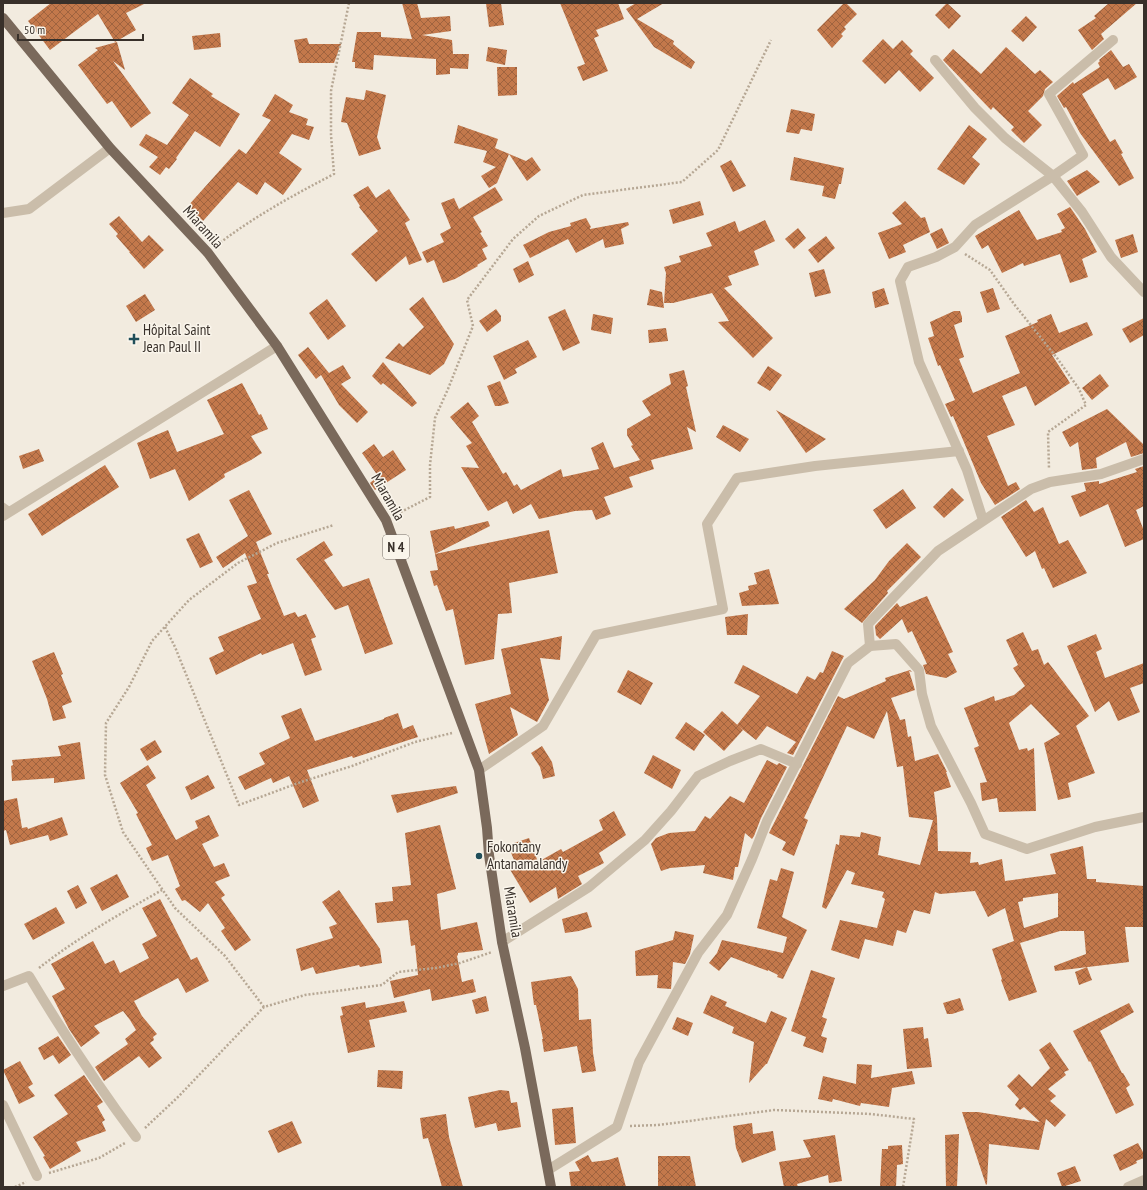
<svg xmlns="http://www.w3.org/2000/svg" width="1147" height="1190" font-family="'PT Sans Narrow',sans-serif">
  <defs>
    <pattern id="building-cross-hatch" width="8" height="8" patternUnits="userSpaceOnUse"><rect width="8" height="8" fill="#c3784b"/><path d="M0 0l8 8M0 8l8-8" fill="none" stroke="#9f633f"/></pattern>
  </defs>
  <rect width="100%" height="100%" fill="#f2ebdf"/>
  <g fill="url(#building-cross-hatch)" fill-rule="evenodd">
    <path d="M51 3H146L126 13 136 30 115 42 98 14 50 50 28 21Z"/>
    <path d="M402 3H417L421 18 450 16 451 31 422 35 452 40 453 54H469L468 69 450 68V74L436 75V59L374 55 373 70 355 68V62H352L357 32H381V37L412 39Z"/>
    <path d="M486 3H501L504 25 489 27Z"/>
    <path d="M560 3H618L624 19 596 30 599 36 594 38 608 71 583 81 577 67 585 64Z"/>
    <path d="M636 3H664L637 19 674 41 673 44 695 62 691 69 654 47 626 9Z"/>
    <path d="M844 3H846L857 14 844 27 846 29 841 34 843 36 832 48 817 30Z"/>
    <path d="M947 3 961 16 949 29 935 15Z"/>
    <path d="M1109 3H1137L1101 34 1104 39 1092 50 1078 30 1096 18 1094 16Z"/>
    <path d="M1026 16 1037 27 1023 42 1011 31Z"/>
    <path d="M220 33 221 47 194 50 192 36Z"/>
    <path d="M307 38 309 44H341L334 63H299L294 40Z"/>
    <path d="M883 39 893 49 902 40 913 51 910 54 934 78 920 92 899 70 885 84 862 61Z"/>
    <path d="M117 42 125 70 113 61 151 113 131 128 112 101 107 104 78 65 98 50 95 48Z"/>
    <path d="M488 47 507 50 505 65 486 61Z"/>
    <path d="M1006 47 1035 74 1040 70 1053 82 1045 89 1043 96 1028 111 1042 125 1024 143 1011 130 1014 127 993 107 991 110 943 60 953 49 981 74Z"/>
    <path d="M1111 50 1123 67 1129 64 1137 77 1115 90 1108 78 1082 94 1110 142 1115 139 1123 153 1121 154 1134 178 1119 186 1080 133 1066 107 1064 108 1057 96 1073 82 1074 84 1100 67 1098 63 1100 61 1099 60Z"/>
    <path d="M497 67H517V95L498 96Z"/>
    <path d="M190 78 213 94 211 96 240 114 220 147 195 131 176 158 177 159 169 169 166 167 160 175 149 167 158 157 139 145 146 134 167 145 189 115 172 103Z"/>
    <path d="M366 90 386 95 377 137 381 149 359 156 347 123 341 122 346 97 364 100Z"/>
    <path d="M275 94 293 105 289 112 308 119 306 125 314 127 309 140 292 134 279 153 302 169 283 195 265 182 257 195 238 182 203 221 187 207 239 149 246 154 271 120 262 116Z"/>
    <path d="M791 109 815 114 812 131 801 129 799 134 786 132Z"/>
    <path d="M458 125 498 139 495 148 526 161 532 157 541 170 527 181 509 154 497 183 489 188 481 176 496 167 483 162 487 151 454 143Z"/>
    <path d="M969 125 987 139 972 157 980 164 964 185 937 169Z"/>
    <path d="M794 157 844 168 841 184H839L835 199 822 196 824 186 790 180Z"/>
    <path d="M731 160 746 186 733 192 720 166Z"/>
    <path d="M1087 170 1100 182 1077 196 1067 181Z"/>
    <path d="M368 186 376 198 389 189 410 220 405 223 422 260 409 265 406 256 376 282 351 254 378 231 359 207 360 206 353 195Z"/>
    <path d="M495 187 503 200 473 217 482 232 480 233 488 246 482 249 487 259 477 265 478 266 455 279 443 283 434 260 427 263 422 252 444 242 440 234 451 228 441 203 454 198 459 209Z"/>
    <path d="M700 201 704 215 673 224 669 210Z"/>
    <path d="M905 201 921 218 925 217 930 232 903 245 906 252 889 259 878 233 902 224 892 213Z"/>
    <path d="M1070 207 1085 229 1097 252 1082 259 1088 277 1070 283 1060 254 1024 266 1023 263 1002 273 988 245 982 249 975 236 1019 210 1037 240 1062 232 1061 230 1065 228 1057 214Z"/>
    <path d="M119 216 142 242 149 235 164 250 144 269 129 252H130L116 236 118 234 109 224Z"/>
    <path d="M586 218 591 227 590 228V229L628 222 629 225 621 229 624 244 605 248 603 239 576 253 568 239 530 258 523 245 549 232 571 226 570 223Z"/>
    <path d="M765 220 775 241 754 251 759 265 728 276 732 285 724 288 773 338 753 358 718 322 729 321 712 293 673 303H664L666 273 664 267 681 262 679 256 712 246 706 233 735 221 739 232Z"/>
    <path d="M798 228 806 238 794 249 785 239Z"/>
    <path d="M942 228 949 243 937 249 930 234Z"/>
    <path d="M1133 234 1138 252 1121 258 1115 240Z"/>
    <path d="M826 236 835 248 818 263 808 250Z"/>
    <path d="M528 261 534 275 519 283 513 269Z"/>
    <path d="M824 269 831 293 815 297 809 273Z"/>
    <path d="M884 288 889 304 875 308 872 292Z"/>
    <path d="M993 288 1000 309 987 313 980 292Z"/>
    <path d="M650 289 662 292 664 308 647 305Z"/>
    <path d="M145 294 155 310 136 322 126 306Z"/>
    <path d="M423 297 454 344 444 364 430 375 385 358 399 343 403 347 424 327 409 309Z"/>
    <path d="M327 299 346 326 328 340 309 313Z"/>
    <path d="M496 309 501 316V321L487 332 479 321Z"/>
    <path d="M565 309 580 343 563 351 548 317Z"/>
    <path d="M954 311H960L962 317V322L954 325 964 357 959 359 973 393 1020 373 1005 336 1038 322 1037 320 1051 314 1059 333 1087 322 1093 335 1052 355 1070 383 1035 406 1026 386 1002 396 1015 425 987 436 1008 486 1016 482 1020 489 995 505 981 483 953 416 951 417 945 404 955 400 940 365 938 366 928 338 934 336 930 322Z"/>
    <path d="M593 314 613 318 611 334 591 330Z"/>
    <path d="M1144 318V335L1130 343 1122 329Z"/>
    <path d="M666 328 668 341 649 343 648 330Z"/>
    <path d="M528 340 537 357 515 369 517 373 504 380 493 356Z"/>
    <path d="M308 347 329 373 343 365 351 378 341 384 368 412 357 423 339 405 321 375 316 379 298 355Z"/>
    <path d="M383 362 417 403 412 407 383 383 381 385 372 376Z"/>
    <path d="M768 366 782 375 770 391 757 383Z"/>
    <path d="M684 370 688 386 686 387 696 432 687 427 693 449 651 460 654 469 629 477 633 487 604 497 611 514 596 520 592 510 575 511 539 519 531 504 513 514 507 501 488 511 461 467 479 468 466 446 472 443 450 417 468 402 479 416 472 422 503 474 506 472 514 486 517 484 521 490 561 469 563 477 599 469 591 448 603 442 614 468 640 460 631 446 633 445 627 435V429L651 415 642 401 671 384 669 374Z"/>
    <path d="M1100 374 1109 386 1092 400 1082 388Z"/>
    <path d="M500 381 509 403 500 406H495L487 386Z"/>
    <path d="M242 383 259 415 261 414 268 429 251 436 262 453 251 460 224 474 225 477 189 501 175 469 150 479 137 443 168 430 177 452 224 434 207 400Z"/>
    <path d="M1107 409 1144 445V453L1131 457 1126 442 1096 458 1097 468 1082 470 1078 442 1070 447 1062 432Z"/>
    <path d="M776 410 826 439 806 453Z"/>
    <path d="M723 425 749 439 740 452 716 437Z"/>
    <path d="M374 444 383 457 393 450 406 470 375 490 370 483 378 476 362 453Z"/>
    <path d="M39 449 44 461 23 469 19 456Z"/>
    <path d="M105 465 119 487 42 536 28 514Z"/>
    <path d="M1144 466V506L1136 510 1144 531V539L1125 547 1108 504 1080 517 1071 496 1086 491 1084 483 1099 481V484L1137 472 1135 469Z"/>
    <path d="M952 488 964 500 944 518 933 507Z"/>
    <path d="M903 489 916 508 886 529 873 510Z"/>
    <path d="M249 490 272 534 256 542 269 574H267L284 616 295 612 298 617 306 614 316 637 311 639 322 670 305 676 293 643 262 655 261 653 216 675 209 658 224 651 218 637 261 619 247 586 257 583 245 553 223 568 216 557 248 536 229 500Z"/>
    <path d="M1026 500 1034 512 1043 507 1059 544 1068 540 1087 573 1053 588 1044 568 1042 569 1035 551 1026 557 1001 517Z"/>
    <path d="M488 521 490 526 435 554 430 531 454 526 455 529Z"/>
    <path d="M549 530 558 573 509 583 512 613 498 614 494 659 465 665 453 609 446 611 437 585 434 586 430 571 438 570 435 554Z"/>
    <path d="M199 533 213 562 200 568 186 539Z"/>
    <path d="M324 541 333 555 324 560 343 587 369 578 393 644 365 654 348 605 335 610 296 559Z"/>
    <path d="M907 543 921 557 887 591 888 593 862 623 844 609 875 580 889 561Z"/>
    <path d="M769 569 779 604 742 606 739 593 749 590 748 586 757 584 754 573Z"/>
    <path d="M927 596 953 652 948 654 957 672 946 678 926 674 923 665 927 664 912 631 908 633 902 619 880 639 876 635 875 626 897 603 900 607Z"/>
    <path d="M748 614 747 635H727L725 617Z"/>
    <path d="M1023 632 1032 651 1038 649 1044 665 1048 662 1089 716 1076 726 1095 773 1068 783 1071 797 1058 800 1044 743 1060 734 1031 704 1009 723 1019 750 1027 748 1028 751 1034 748 1036 811 999 812 997 798 982 801 980 783 987 782 974 748 979 746 964 708 994 696 995 701 1014 695 1025 686 1013 668 1018 665 1006 640Z"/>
    <path d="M1096 634 1102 649 1096 652 1105 678 1144 663V683L1130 688 1140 712 1118 721 1109 701 1095 712 1067 646Z"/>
    <path d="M562 636 560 660 540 658 549 700 537 722 510 707 518 735 489 754 475 704 511 694 501 649Z"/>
    <path d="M832 651 844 656 793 755 787 753 796 742 767 726 756 740 737 725 760 696 734 683 743 665 797 694 807 676 815 680 820 672 823 673Z"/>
    <path d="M54 652 63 674 61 675 72 702 62 706 66 718 53 721 47 699 32 661Z"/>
    <path d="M628 670 653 683 641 705 617 692Z"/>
    <path d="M910 670 912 672 909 671 915 690 891 698 900 720 905 719 908 737 911 736 915 761 938 754 947 772H946L951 787 934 792 937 818 938 851 971 852 970 863 978 862 979 865 1002 859 1005 881 1056 874 1050 854 1083 846 1087 879H1096V882L1144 886V927H1125L1129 962 1055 971 1054 966 1086 954 1084 931H1060L1020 943 1037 992 1009 1001 1001 980 1002 979 992 949 1014 941 1005 908 988 917 975 891 940 894 935 892 930 914 914 910 906 933 897 930 893 946 865 939 859 959 831 950 840 920 877 928 885 899 882 897 884 892 851 884 855 873 847 870 826 909 822 907 836 844 839 845 840 835 860 837 861 832 881 837 878 855 920 865 933 820 909 817 903 766 897 767 887 711 874 739 847 726 804 818 808 820 794 856 782 850 786 842 769 833 838 696 844 699 886 681 885 678ZM1058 893V917L1024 928 1018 902 1023 901V898Z"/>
    <path d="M301 708 315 741 384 719V718L398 713 403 729 413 725 418 737 353 758 352 756 307 770 319 801 303 808 289 776 273 783 271 778 245 790 238 777 265 764 259 753 290 738 281 716Z"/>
    <path d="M722 711 743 730 724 751 703 732Z"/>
    <path d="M686 722 705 735 694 751 675 738Z"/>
    <path d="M155 740 162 752 147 761 140 749Z"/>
    <path d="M80 742 85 779 54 783V778L12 781 11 766 13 765 12 760 61 756 58 746Z"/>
    <path d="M542 746 552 762 555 776 543 779 540 767 531 753Z"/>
    <path d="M653 755 681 770 672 789 644 773Z"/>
    <path d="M767 760 777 765 779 763 787 767 761 818 754 836 752 839 745 833 738 867H735L733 880 703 873 705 865 670 868 661 871 651 844 656 838 669 833 695 831 705 816 710 819 730 796 744 803Z"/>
    <path d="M148 765 156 778 146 785 176 840 198 828 195 821 209 815 219 836 202 844 214 867 224 863 230 876 215 882 225 895 221 898 251 940 235 951 221 931 225 928 208 903 200 912 185 900 182 901 175 889 180 886 168 855 152 861 146 848 152 845 136 814 138 813 120 783Z"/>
    <path d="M208 775 215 788 191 800 185 787Z"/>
    <path d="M456 786 458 793 397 813 391 795Z"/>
    <path d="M17 798 22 828 27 827 28 829 62 817 68 835 50 841 48 835 10 845 6 830 3 831V801Z"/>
    <path d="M614 811 626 835 599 853 604 863 578 876 582 884 558 899 556 887 530 903 506 863 514 860 508 845 529 838 538 862 561 849 563 852 603 830 599 820Z"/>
    <path d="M440 825 456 889 437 894 441 930 477 922 483 950 458 953V955L457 956 462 982 473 979 476 992 432 1001 430 989 394 998 390 981 418 975 415 945 411 946 408 920 377 923 375 903 393 901 392 887 411 885 405 833Z"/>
    <path d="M781 868 794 872 782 917 807 930 783 979 777 977 778 975 768 970V971L731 957 719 971 709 963 717 953 722 940 783 953 787 937 757 928 770 879 777 881Z"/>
    <path d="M117 874 129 897 102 911 90 888Z"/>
    <path d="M78 885 87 903 76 909 67 891Z"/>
    <path d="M339 890 380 949 382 963 360 967 359 965 316 974 313 967 301 971 296 949 333 938 329 927 337 924 322 902Z"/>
    <path d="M160 899 191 960 197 957 209 981 186 993 178 978 134 1001 142 1016 157 1034 153 1037 154 1040 150 1043 162 1058 149 1068 139 1056 104 1081 95 1067 128 1044 125 1039 136 1030 130 1020 123 1011 94 1026 100 1033 81 1047 69 1029 52 996 65 989 51 964 93 941 105 964 114 960 120 973 149 958 142 944 157 936 142 908Z"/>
    <path d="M56 907 65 923 33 940 24 924Z"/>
    <path d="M587 912 592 927 579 931 565 933 562 919Z"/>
    <path d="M675 931 694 935 690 954 685 964 673 962 671 989 657 988 658 975 636 976 635 951 673 940Z"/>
    <path d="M1087 967 1092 980 1079 985 1075 972Z"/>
    <path d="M811 970 835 978 822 1017 827 1019 821 1036 827 1038 823 1053 803 1046 806 1037 791 1031Z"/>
    <path d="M571 976 578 989 579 1020 591 1019 593 1053 596 1071 582 1073 577 1046 544 1052 542 1039H543L536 1005H534L531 982Z"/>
    <path d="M711 995 727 1002 725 1006 766 1023 771 1011 787 1018 767 1064H766L749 1083 754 1042 732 1033 734 1027 703 1013Z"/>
    <path d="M486 996 489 1011 476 1014 472 1000Z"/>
    <path d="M960 998 964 1010 952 1014H947L943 1003Z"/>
    <path d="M404 1001 407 1012 369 1020 375 1047 348 1053 340 1016 343 1015 341 1007 365 1002 366 1008Z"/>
    <path d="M1129 1003 1134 1012 1100 1031 1122 1073H1123L1130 1085 1126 1088 1134 1105 1116 1114 1090 1061 1089 1062 1073 1031Z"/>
    <path d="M677 1017 693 1023 688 1036 672 1029Z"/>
    <path d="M923 1027 924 1039 928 1038 932 1067 907 1069 903 1029Z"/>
    <path d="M58 1036 71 1055 59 1064 53 1055 44 1060 38 1048Z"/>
    <path d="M1050 1042 1069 1070 1064 1072 1066 1075 1048 1089 1056 1096 1050 1101 1066 1115 1055 1127 1046 1119 1039 1150 989 1144 987 1184 986 1185 962 1112H978L1040 1122 1024 1107 1020 1110 1015 1105 1019 1099 1007 1086 1019 1074 1032 1087 1050 1068 1039 1050Z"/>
    <path d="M20 1061 33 1084 28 1087 35 1096 19 1104 3 1070Z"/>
    <path d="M857 1064 872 1065 871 1078 912 1071 915 1084 892 1088 889 1107 861 1103 860 1106 833 1099 832 1102 818 1099 823 1076 856 1084Z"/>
    <path d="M378 1070 403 1071 402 1089 377 1087Z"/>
    <path d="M84 1075 103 1102 97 1106 105 1120 102 1122 106 1131 76 1142 81 1151 50 1169 43 1157 45 1156 33 1137 68 1114 54 1095Z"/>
    <path d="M500 1090 509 1091 511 1103 517 1102 521 1127 498 1131 496 1123 475 1128 468 1097Z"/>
    <path d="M573 1107 576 1143 555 1145 552 1109Z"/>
    <path d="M446 1114 449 1137 463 1187H442L428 1138 423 1139 420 1118Z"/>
    <path d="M292 1121 302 1143 278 1153 268 1131Z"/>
    <path d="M752 1123 753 1134 773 1131 776 1150 742 1163 736 1148 733 1126Z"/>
    <path d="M959 1134 957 1187H946L945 1135Z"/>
    <path d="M835 1135 842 1181 829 1183 828 1175 797 1184 798 1187H784L779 1162 811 1157 803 1140Z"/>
    <path d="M1138 1143 1144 1154V1158L1136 1161 1137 1163 1120 1171 1113 1155Z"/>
    <path d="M902 1145 903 1164 897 1165 896 1187H880L882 1149H888V1146Z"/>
    <path d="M588 1155 592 1162 608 1160 618 1157 626 1187H571L569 1172 580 1171 575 1162Z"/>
    <path d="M658 1156H690L696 1187H658Z"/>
    <path d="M1075 1166 1081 1181 1062 1187 1057 1173Z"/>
  </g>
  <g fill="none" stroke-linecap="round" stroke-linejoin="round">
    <g stroke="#b6a794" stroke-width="2.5" stroke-dasharray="2 2" stroke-linecap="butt">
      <path d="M217 245C255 216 292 196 334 174L331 135V91L349 3"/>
      <path d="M965 254 990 270 1014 304 1057 358 1079 389 1086 405 1048 432 1049 469"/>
      <path d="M397 514 430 497V465L435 418 448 389 473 326 467 300 513 239 539 216 583 195 682 182 718 150 771 40"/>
      <path d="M165 627 175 647 239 805 301 782 352 766 415 742 452 733"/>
      <path d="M39 968C77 938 120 914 162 890"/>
      <path d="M264 1007 225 956 175 908 123 832 105 775 106 723 129 687 152 641 189 600 238 563 277 543 334 525"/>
      <path d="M630 1126 658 1125 774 1110 871 1114 914 1119 903 1187"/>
      <path d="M145 1128 178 1097 264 1007 305 995 382 985 398 972 436 968 460 963 492 952"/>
      <path d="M49 1173 99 1158 125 1143"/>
      <path d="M15 1187 26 1182"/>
    </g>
    <path stroke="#cabdaa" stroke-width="7" d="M3 506 10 511"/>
    <g stroke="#cabdaa" stroke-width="10">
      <path d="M935 60 975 108 1005 138 1053 176 1082 212 1111 257 1144 292"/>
      <path d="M3 213 29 209 110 148"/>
      <path d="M3 516 277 346"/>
      <path d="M983 520 967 470 919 362 900 281 908 267 936 257 955 247 975 225 1053 176 1083 155 1049 94 1113 40"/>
      <path d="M870 646 868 624 938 551 1031 489 1050 482 1101 474 1144 459"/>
      <path d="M479 770 543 726 596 635 723 609 707 524 737 478 815 466 959 451"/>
      <path d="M502 942 589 887 645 840 671 811 698 776 730 761 761 749 797 764"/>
      <path d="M3 986 29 976C62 1031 97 1085 136 1137"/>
      <path d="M3 1105 37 1176"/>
      <path d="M548 1170 617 1127 639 1062 698 953 727 915 752 859 767 821 848 663 870 646 896 644 919 670 922 694 931 726 971 803 985 834 1027 849 1095 827 1144 817"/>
      <path d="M1128 1187 1144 1180"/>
    </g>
    <path stroke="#7a695b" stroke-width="10" d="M3 18 110 148 208 253 277 346 386 520 479 770 487 828 489 855 502 942 525 1048 551 1187"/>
  </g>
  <g fill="#204e59" stroke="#faf5eb" stroke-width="1.5">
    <path d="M132 333h4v4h4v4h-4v4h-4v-4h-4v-4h4z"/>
    <circle cx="479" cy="856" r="4"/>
  </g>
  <g text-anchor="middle" stroke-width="3" stroke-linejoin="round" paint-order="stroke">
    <rect fill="#faf5eb" stroke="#726b64" stroke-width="1" x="383" y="535" width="26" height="24" rx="3"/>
    <g font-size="14" font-weight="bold" fill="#38302a">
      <text x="396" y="552">N 4</text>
    </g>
    <g font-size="15" fill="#38302a" stroke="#faf5eb">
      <text transform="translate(203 227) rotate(48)" y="5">Miaramila</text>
      <text transform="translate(388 497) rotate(60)" y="5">Miaramila</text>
      <text transform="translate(513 912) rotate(81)" y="5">Miaramila</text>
    </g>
    <g font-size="15" fill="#38302a" stroke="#faf5eb" text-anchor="start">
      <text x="143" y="335">Hôpital Saint<tspan x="143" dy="17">Jean Paul II</tspan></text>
      <text x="487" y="852">Fokontany<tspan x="487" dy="17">Antanamalandy</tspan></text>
    </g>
  </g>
  <rect width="1147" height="1190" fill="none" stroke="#38302a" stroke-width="8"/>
  <path d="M18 34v6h125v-6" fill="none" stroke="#38302a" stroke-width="2"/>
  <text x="24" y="34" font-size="12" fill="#38302a" stroke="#faf5eb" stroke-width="3" paint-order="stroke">50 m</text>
</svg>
